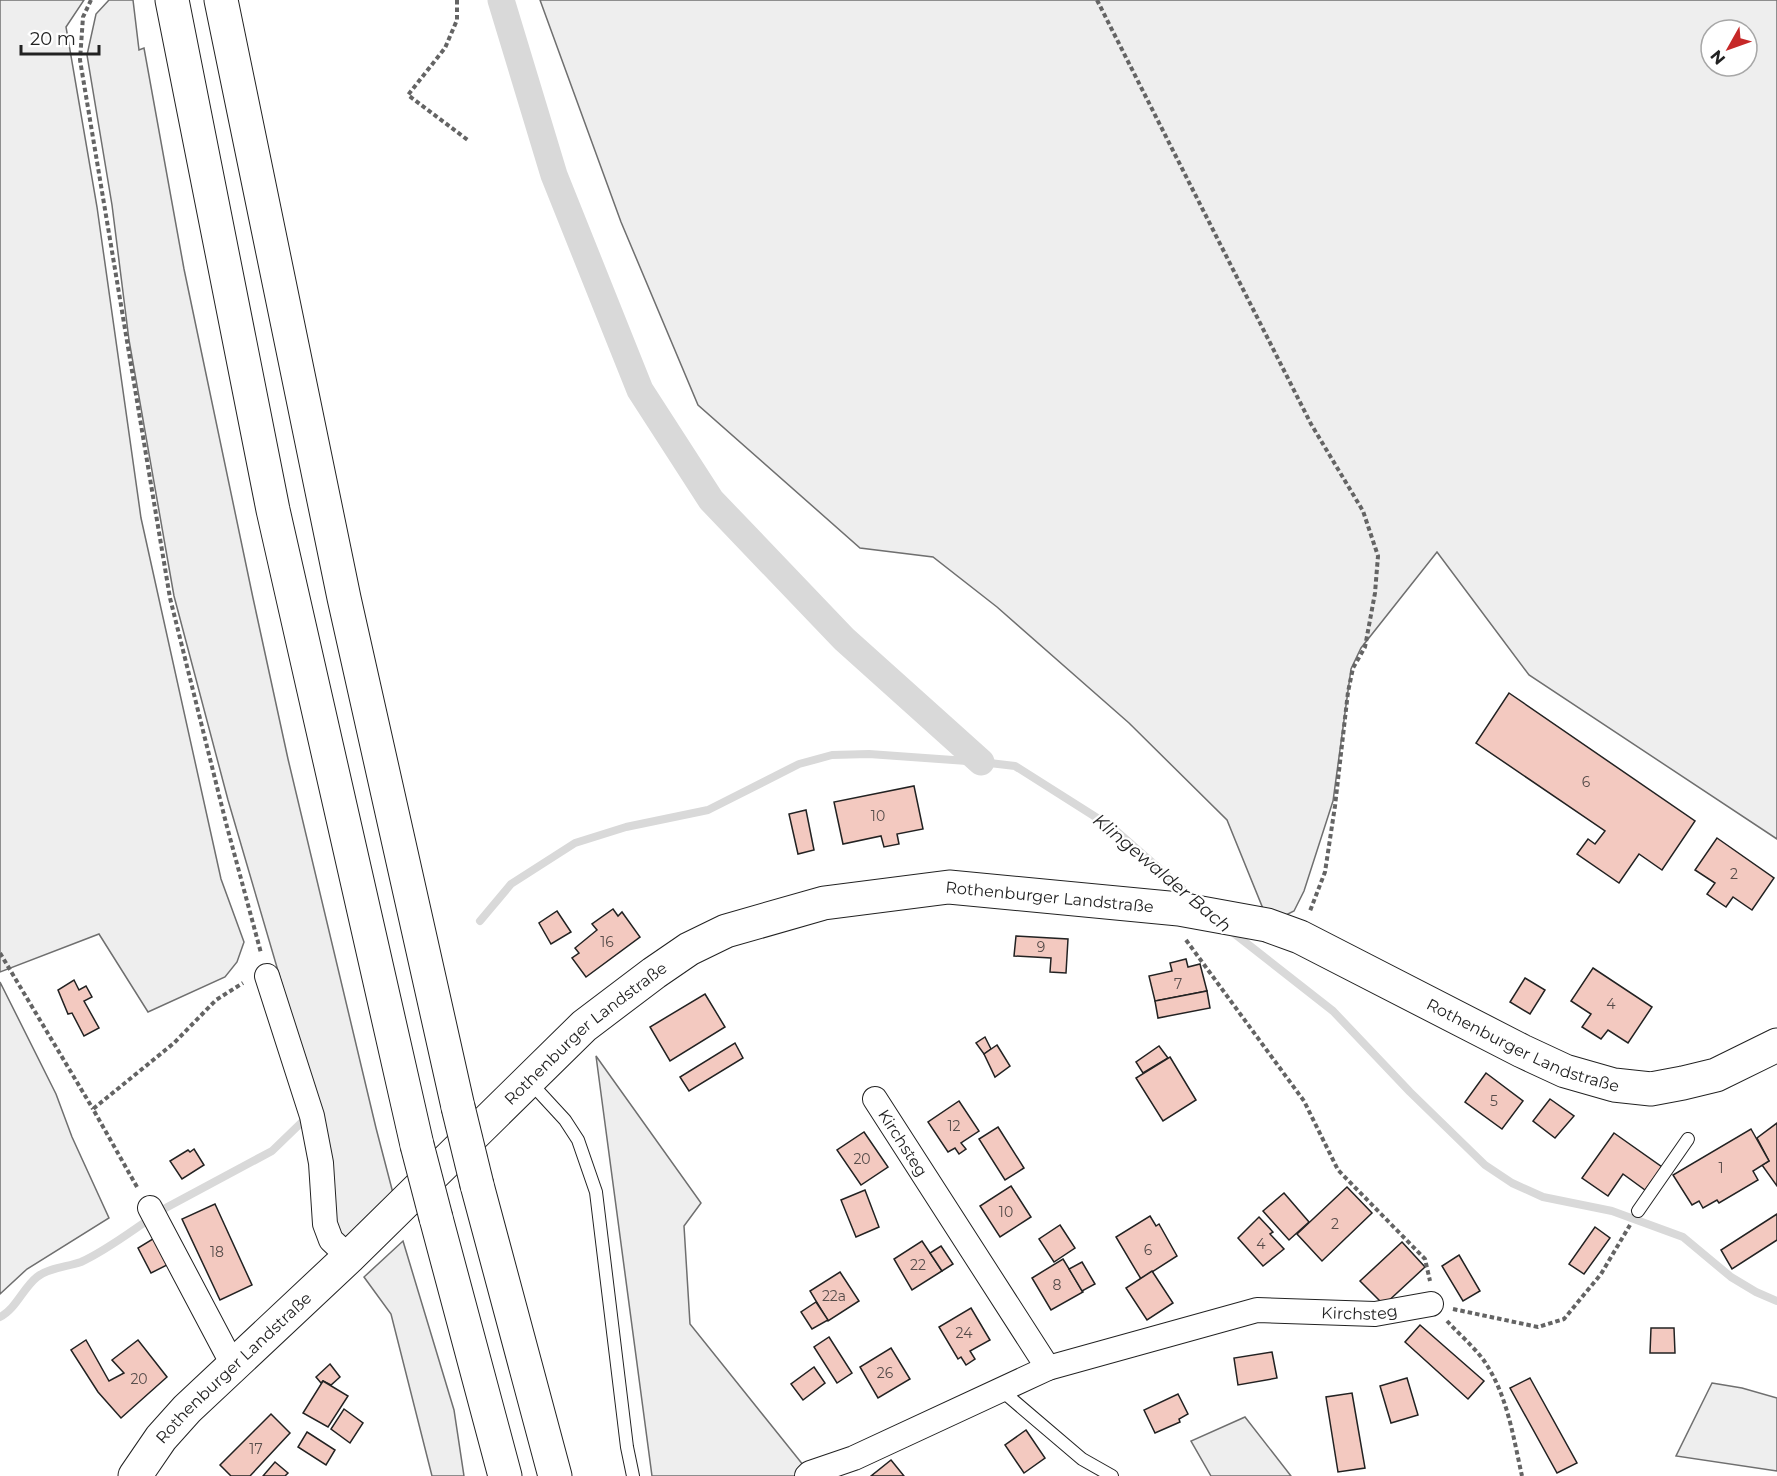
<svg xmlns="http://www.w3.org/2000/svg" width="1777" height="1476" font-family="Montserrat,sans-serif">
  <rect width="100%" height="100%" fill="#fff"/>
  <g fill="#eee" stroke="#6f6f6f" stroke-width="1.5" fill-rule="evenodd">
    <path d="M0 0H84L66 27 97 207 141 518 221 879 244 942 237 962 225 977 148 1012 99 934 0 972Z"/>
    <path d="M109 0H133L139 50 144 48 184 269 253 598 288 759 376 1128 394 1197 348 1241 336 1232 329 1145 228 800 174 596 129 340 112 205 87 55 96 14Z"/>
    <path d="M540 0H1777V839L1529 675 1437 552 1361 648 1351 669 1333 801 1304 891 1294 911 1286 915 1264 911 1227 820 1129 723 997 607 933 557 860 548 698 405 621 222ZM1711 30H1747V66H1711Z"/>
    <path d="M0 982 56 1094 72 1137 109 1218 27 1269 0 1294Z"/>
    <path d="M596 1056 701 1203 684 1226 690 1324 812 1476H652Z"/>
    <path d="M403 1241 454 1410 464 1476H432L391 1314 364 1277Z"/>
    <path d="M1712 1383 1742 1388 1777 1398V1471L1676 1456Z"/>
    <path d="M1245 1417 1291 1476H1211L1191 1441Z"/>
  </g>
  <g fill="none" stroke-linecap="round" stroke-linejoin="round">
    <g stroke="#d9d9d9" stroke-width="8">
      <path d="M480 921 511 884 575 843 626 827 708 810 799 764 832 755 869 754 981 762 1015 766 1113 828 1195 900"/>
      <path d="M1231 931 1333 1011 1410 1092 1485 1165 1512 1183 1543 1197 1612 1211 1683 1237 1731 1277 1756 1292 1777 1301"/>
      <path d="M160 1211 272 1151 303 1121"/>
      <path d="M0 1317C16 1309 23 1288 37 1277 48 1268 67 1267 81 1262 105 1251 126 1235 148 1220"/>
    </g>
    <path stroke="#d9d9d9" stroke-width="27" d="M501 0 554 175 640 390 711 500 844 639 981 762"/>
  </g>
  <g fill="#f3c9c0" stroke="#222" stroke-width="1.5">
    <path d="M1509 693 1695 821 1662 870 1639 854 1619 883 1577 854 1588 839 1595 844 1605 831 1476 743Z"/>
    <path d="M914 786 923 829 897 834 899 844 884 847 881 836 843 844 834 802Z"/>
    <path d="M806 810 814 850 798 854 789 814Z"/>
    <path d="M1717 838 1774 878 1752 910 1733 897 1726 907 1707 894 1715 883 1695 870Z"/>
    <path d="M613 909 618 916 622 912 640 937 586 977 572 958 579 953 575 948 597 930 592 924Z"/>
    <path d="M557 911 571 932 551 944 539 923Z"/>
    <path d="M1016 936 1068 939 1066 973 1050 972 1051 958 1014 956Z"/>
    <path d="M1186 959 1188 967 1200 964 1207 991 1155 1001 1149 976 1172 971 1170 963Z"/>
    <path d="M1593 968 1652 1007 1628 1043 1608 1030 1601 1039 1582 1027 1591 1014 1571 1001Z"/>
    <path d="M1525 978 1545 990 1530 1014 1510 1002Z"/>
    <path d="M74 980 79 990 86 986 92 997 84 1001 99 1028 84 1036 72 1013 68 1014 58 990Z"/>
    <path d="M1207 991 1210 1008 1158 1018 1155 1001Z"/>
    <path d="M705 994 725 1027 670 1061 650 1027Z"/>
    <path d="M985 1037 991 1049 984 1054 976 1043Z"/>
    <path d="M735 1043 743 1058 689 1091 680 1077Z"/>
    <path d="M997 1045 1010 1066 995 1077 984 1054Z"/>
    <path d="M1159 1046 1168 1058 1143 1073 1136 1062Z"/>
    <path d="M1170 1057 1196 1100 1163 1121 1136 1078Z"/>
    <path d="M1486 1073 1523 1101 1502 1129 1465 1102Z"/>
    <path d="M1550 1099 1574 1116 1555 1138 1533 1121Z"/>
    <path d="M959 1101 979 1131 961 1143 966 1149 959 1154 955 1148 948 1152 928 1122Z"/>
    <path d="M1777 1123V1186L1762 1165 1769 1161 1757 1138Z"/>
    <path d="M998 1127 1024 1168 1005 1180 979 1139Z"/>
    <path d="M1751 1129 1769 1161 1753 1171 1758 1180 1719 1203 1717 1200 1703 1208 1699 1201 1692 1205 1673 1175Z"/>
    <path d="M864 1132 888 1167 861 1185 837 1150Z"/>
    <path d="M1614 1133 1662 1167 1645 1190 1623 1174 1608 1196 1582 1178Z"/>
    <path d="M194 1149 204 1165 182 1179 170 1161 188 1150 190 1152Z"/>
    <path d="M1011 1186 1031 1217 1000 1237 980 1206Z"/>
    <path d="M1347 1187 1372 1213 1322 1261 1297 1234Z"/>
    <path d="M865 1190 879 1227 856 1237 841 1200Z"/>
    <path d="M1284 1193 1309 1222 1289 1240 1263 1211Z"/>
    <path d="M215 1204 252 1285 220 1300 182 1219Z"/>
    <path d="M1777 1214V1240L1732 1269 1721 1250Z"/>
    <path d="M1150 1216 1156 1226 1159 1224 1177 1256 1141 1279 1116 1237Z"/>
    <path d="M1259 1217 1273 1232 1270 1234 1284 1249 1263 1266 1238 1238Z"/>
    <path d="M1060 1225 1075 1248 1054 1262 1039 1239Z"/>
    <path d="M1595 1227 1610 1238 1584 1274 1569 1264Z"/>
    <path d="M156 1237 169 1264 151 1273 138 1248Z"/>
    <path d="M922 1241 942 1271 912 1290 894 1259Z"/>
    <path d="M1402 1242 1425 1267 1384 1305 1360 1281Z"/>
    <path d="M941 1246 953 1264 942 1271 930 1253Z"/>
    <path d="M1459 1255 1480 1291 1463 1301 1442 1266Z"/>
    <path d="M1063 1259 1083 1292 1051 1310 1032 1278Z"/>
    <path d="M1082 1262 1095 1284 1082 1291 1069 1269Z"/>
    <path d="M1152 1271 1173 1303 1147 1320 1126 1288Z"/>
    <path d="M840 1272 859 1301 828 1321 810 1291Z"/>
    <path d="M816 1302 828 1320 812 1329 801 1312Z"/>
    <path d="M971 1308 990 1340 970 1351 975 1359 966 1365 961 1357 958 1359 939 1327Z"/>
    <path d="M1420 1325 1484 1381 1468 1399 1405 1342Z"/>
    <path d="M1651 1328H1674L1675 1353H1650Z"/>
    <path d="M829 1337 852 1373 837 1383 814 1347Z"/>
    <path d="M86 1340 109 1381 124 1373 112 1360 138 1340 167 1377 121 1418 98 1392 71 1350Z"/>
    <path d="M891 1348 910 1379 878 1398 860 1367Z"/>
    <path d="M1272 1352 1277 1378 1238 1385 1234 1358Z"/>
    <path d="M330 1364 340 1377 331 1385 323 1381 321 1383 316 1377Z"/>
    <path d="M814 1367 825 1383 803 1400 791 1384Z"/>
    <path d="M1407 1378 1418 1415 1391 1423 1380 1386Z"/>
    <path d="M1530 1378 1577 1463 1557 1473 1510 1388Z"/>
    <path d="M323 1381 348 1396 328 1427 303 1413Z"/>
    <path d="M1352 1393 1365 1468 1338 1472 1326 1397Z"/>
    <path d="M1178 1394 1188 1414 1179 1419 1180 1422 1155 1433 1144 1410Z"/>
    <path d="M344 1409 363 1423 350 1443 331 1429Z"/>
    <path d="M271 1414 290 1433 250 1476H231L220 1465Z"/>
    <path d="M1026 1430 1045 1458 1024 1473 1005 1445Z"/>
    <path d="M307 1432 335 1450 326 1465 298 1447Z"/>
    <path d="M891 1460 904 1476H871Z"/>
    <path d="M275 1462 288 1473 285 1476H263Z"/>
  </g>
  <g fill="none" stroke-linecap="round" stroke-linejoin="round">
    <g stroke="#222" stroke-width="14">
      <g id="lane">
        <path d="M529 1081 565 1120 578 1140 596 1192 627 1447 633 1476"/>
        <path d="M1638 1211 1688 1139"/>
        <path d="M1001 1390 1082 1459 1112 1476"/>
      </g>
    </g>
    <g stroke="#222" stroke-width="26">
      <g id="street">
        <path d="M267 976 312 1116 321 1163 325 1224 331 1240 349 1257"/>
        <path id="s1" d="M875 1099 1048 1368"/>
        <path d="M150 1208 233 1365"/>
        <path id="s2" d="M807 1476 810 1473 854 1458 1048 1368 1257 1310 1375 1314 1431 1304"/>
      </g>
    </g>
    <g stroke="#222" stroke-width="35">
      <g id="secondary">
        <path id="s3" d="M135 1476 161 1438 187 1409 349 1257 584 1026 654 973 689 949 726 931 824 903 949 887 1179 909 1267 925 1300 937 1522 1051 1565 1071 1614 1085 1651 1089 1683 1083 1716 1075 1777 1045"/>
      </g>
    </g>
    <g stroke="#222" stroke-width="35">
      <g id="highway">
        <path d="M172 0 273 510 417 1145"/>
        <path d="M221 0 344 598 458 1107"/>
        <path d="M477 1185 555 1476"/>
        <path d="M436 1218 505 1476"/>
      </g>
    </g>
    <g stroke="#646464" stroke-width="4" stroke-dasharray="4.5 3" stroke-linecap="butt">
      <path d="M91 0 83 17 80 60 170 598 226 823 261 953"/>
      <path d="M457 0V20L445 48 408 95 469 141"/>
      <path d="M1097 0 1311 424 1363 511 1378 556 1375 593 1365 647 1353 668 1348 692 1335 806 1325 872 1310 911"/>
      <path d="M1186 940 1304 1101 1338 1170 1425 1259 1430 1281"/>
      <path d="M0 953 93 1109"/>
      <path d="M137 1187 93 1109 174 1043 216 1000 243 983"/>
      <path d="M1453 1309 1538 1327 1564 1319 1601 1274 1630 1225"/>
      <path d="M1447 1321C1458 1333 1472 1345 1482 1358 1507 1392 1513 1436 1522 1476"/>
    </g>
    <use href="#lane" stroke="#fff" stroke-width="12"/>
    <use href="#street" stroke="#fff" stroke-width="24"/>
    <use href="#secondary" stroke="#fff" stroke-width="33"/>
    <use href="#highway" stroke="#fff" stroke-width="33"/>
    <g stroke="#222" stroke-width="35" stroke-linecap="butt">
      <g id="highway-bridge">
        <path d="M458 1107 477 1185"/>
        <path d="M417 1145 436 1218"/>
      </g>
    </g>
    <use href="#highway-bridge" stroke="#fff" stroke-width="33"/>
  </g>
  <g text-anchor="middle" stroke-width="4.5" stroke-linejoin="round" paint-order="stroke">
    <g font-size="14" fill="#564c4a">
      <text x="1586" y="787">6</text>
      <text x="878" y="821">10</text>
      <text x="1734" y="879">2</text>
      <text x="607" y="947">16</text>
      <text x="1041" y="952">9</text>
      <text x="1178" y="989">7</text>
      <text x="1611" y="1009">4</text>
      <text x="1494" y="1106">5</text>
      <text x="954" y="1131">12</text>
      <text x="862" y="1164">20</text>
      <text x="1721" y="1173">1</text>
      <text x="1006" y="1217">10</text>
      <text x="1335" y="1229">2</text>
      <text x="1261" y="1249">4</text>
      <text x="1148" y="1255">6</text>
      <text x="217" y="1257">18</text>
      <text x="918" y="1270">22</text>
      <text x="1057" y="1290">8</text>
      <text x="834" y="1301">22a</text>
      <text x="964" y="1338">24</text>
      <text x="885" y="1378">26</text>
      <text x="139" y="1384">20</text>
      <text x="256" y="1454">17</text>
    </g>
    <g font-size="16" fill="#222" stroke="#fff">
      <text dy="6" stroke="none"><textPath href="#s3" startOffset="1137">Rothenburger Landstraße</textPath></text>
      <text dy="6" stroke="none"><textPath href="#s3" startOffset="633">Rothenburger Landstraße</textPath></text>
      <text dy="6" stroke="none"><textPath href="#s3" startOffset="1640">Rothenburger Landstraße</textPath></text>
      <text dy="6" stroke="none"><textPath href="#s1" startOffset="52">Kirchsteg</textPath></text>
      <text dy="6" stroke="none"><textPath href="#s2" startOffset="584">Kirchsteg</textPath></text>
      <text dy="6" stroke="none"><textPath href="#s3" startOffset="147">Rothenburger Landstraße</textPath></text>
    </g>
    <g font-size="18" font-style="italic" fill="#222" stroke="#fff">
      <text transform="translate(1162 873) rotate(40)" y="6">Klingewalder Bach</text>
    </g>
  </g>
  <g transform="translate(1729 48) rotate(230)"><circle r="28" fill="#ffffff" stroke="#a7a7a7" stroke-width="1.5"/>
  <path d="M0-4.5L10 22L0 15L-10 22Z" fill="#c62828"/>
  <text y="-9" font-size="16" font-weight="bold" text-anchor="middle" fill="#222222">N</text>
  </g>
  <path d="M21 45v9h78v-9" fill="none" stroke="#222222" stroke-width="3"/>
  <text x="30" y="45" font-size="18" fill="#222222" stroke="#ffffff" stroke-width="4.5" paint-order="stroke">20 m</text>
</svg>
